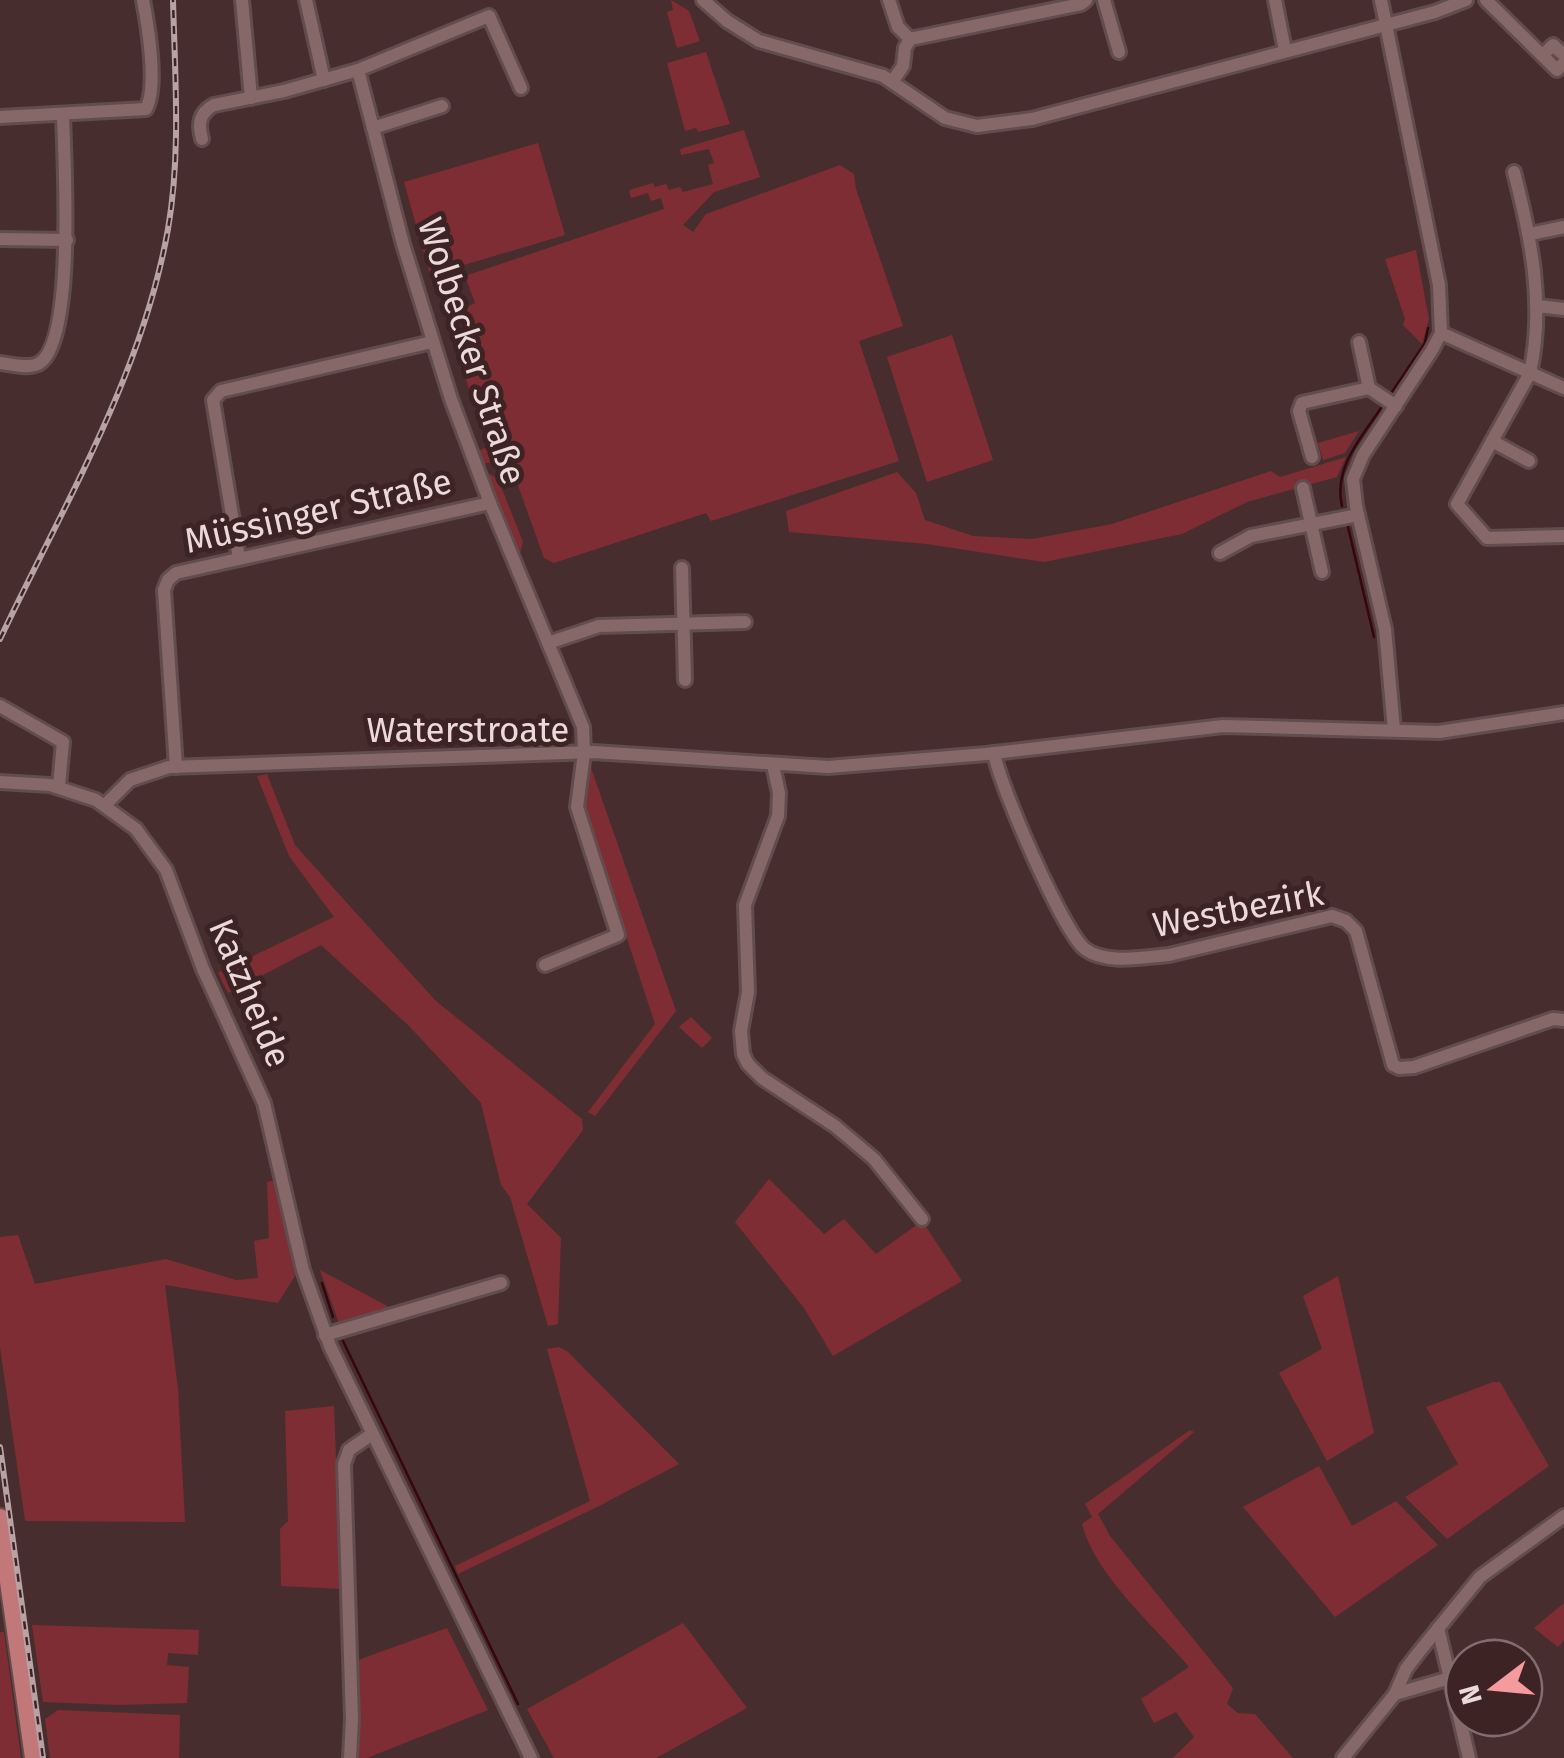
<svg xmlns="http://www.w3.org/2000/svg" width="1564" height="1758" font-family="'Fira Sans',sans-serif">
  <rect width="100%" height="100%" fill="#482d2e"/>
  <g fill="#7f2d34">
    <path d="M671 0 689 11 700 41 677 48 667 12 673 10Z"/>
    <path d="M706 52 730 124 698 132 696 128 685 131 667 63Z"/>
    <path d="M744 130 760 177 714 192 683 225 693 232 706 214 840 165 854 174 856 189 903 326 859 341 899 461 711 521 706 513 554 563 544 558 515 477 504 463H482L475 452 498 443 492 426 483 429 454 345 468 340 463 323 452 326 448 315 475 303 465 276 664 209 661 198 651 201 648 193 631 198 629 190 653 183 655 187 666 184 669 190 680 187 683 192 713 184 708 165 714 163 709 149 681 155 680 149Z"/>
    <path d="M538 143 565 235 430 275 404 182Z"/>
    <path d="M1416 250 1429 319 1422 344 1403 325 1405 319 1385 259Z"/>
    <path d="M952 335 993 460 927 482 887 357Z"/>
    <path d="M1359 431 1345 453 1323 460 1318 443Z"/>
    <path d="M1346 457 1337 477 1247 502 1182 534 1044 562 927 544 789 532 786 511 897 472 916 493 925 520 973 536 1032 539 1112 524 1271 471 1280 477Z"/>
    <path d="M490 474 498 479 523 542 520 553 515 552 486 478Z"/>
    <path d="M591 768 676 1011 595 1116 588 1112 655 1024 583 804Z"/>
    <path d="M267 774 295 845 356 913 436 1001 582 1119 583 1130 527 1204 561 1238 558 1324 548 1326 510 1197 501 1185 481 1103 409 1026 321 945 228 993 218 973 334 917 289 856 257 776Z"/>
    <path d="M691 1017 712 1038 702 1048 679 1027Z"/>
    <path d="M769 1179 824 1234 844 1219 876 1254 922 1221 962 1281 833 1356 804 1308 735 1222Z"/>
    <path d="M275 1180 295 1276 278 1303 165 1285 178 1389 185 1522 25 1521 0 1347V1237L18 1235 35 1284 166 1259 236 1280 258 1278 254 1241 269 1238 267 1182Z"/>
    <path d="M320 1270 389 1307 339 1323Z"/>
    <path d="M1338 1276 1374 1433 1327 1461 1279 1373 1322 1349 1303 1296Z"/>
    <path d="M559 1347 568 1352 679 1464 599 1506 458 1574 455 1566 590 1501 547 1349Z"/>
    <path d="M1493 1382H1500L1549 1466 1447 1539 1405 1497 1458 1464 1426 1407Z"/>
    <path d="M334 1406 341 1589 281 1586 280 1529 288 1521 285 1411Z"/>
    <path d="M1190 1430 1194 1432 1098 1514 1110 1536 1233 1688 1227 1704 1238 1713 1255 1714 1293 1758H1173L1194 1737 1176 1712 1154 1723 1141 1699 1189 1667C1154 1625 1096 1577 1082 1524L1092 1517 1085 1504Z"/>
    <path d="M1319 1466 1352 1526 1396 1501 1438 1545 1335 1617 1243 1507Z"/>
    <path d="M1564 1603V1640L1558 1647 1534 1628Z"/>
    <path d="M683 1623 747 1708 656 1758H554L527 1709Z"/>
    <path d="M32 1625 199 1630 198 1655 168 1653 167 1665 189 1667 187 1703 119 1705 43 1702Z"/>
    <path d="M447 1628 488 1710 367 1758H357L358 1660Z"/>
    <path d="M0 1632H4L21 1758H0Z"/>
    <path d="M58 1710 180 1715 179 1758H50L45 1719Z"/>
  </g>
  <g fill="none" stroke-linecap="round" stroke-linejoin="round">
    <g stroke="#37060d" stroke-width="2.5">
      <path d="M1392 392 1425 343 1428 328"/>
      <path d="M1342 506C1333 468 1361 438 1381 408"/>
      <path d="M1348 527 1374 637"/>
      <path d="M322 1283 333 1317"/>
      <path d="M343 1341 518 1704"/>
    </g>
    <g stroke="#624c4d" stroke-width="18">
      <g id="minor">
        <path d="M242 0 251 98"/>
        <path d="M306 0 324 80"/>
        <path d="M703 0 727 21 759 41 883 76 945 118 977 126 1032 119 1435 12 1466 0"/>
        <path d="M889 0 898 27 910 39"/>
        <path d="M1104 0 1119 52"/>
        <path d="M1275 0 1285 50"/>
        <path d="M1381 0 1439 285 1441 333 1432 350 1363 455 1353 479 1356 506 1385 629 1394 730"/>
        <path d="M1486 0 1557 70 1564 63"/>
        <path d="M910 39 1081 4 1086 0"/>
        <path d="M1543 55 1553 45 1564 55"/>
        <path d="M358 70 403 244 451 399 490 503 583 727 584 753 577 807 618 935 545 965"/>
        <path d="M892 82 903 66 905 48 910 39"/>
        <path d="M0 117 146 109C158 87 148 26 143 0"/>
        <path d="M373 128 442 106"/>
        <path d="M202 139C198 124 199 113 214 105L284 91 358 70 489 16 521 88"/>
        <path d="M1514 172C1531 238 1545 305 1530 373L1457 504 1487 538 1564 536"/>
        <path d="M1530 234 1564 227"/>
        <path d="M0 239 67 240"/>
        <path d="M1538 306 1564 309"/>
        <path d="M1441 333 1564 388"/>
        <path d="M1359 342 1369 388"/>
        <path d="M0 363C11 364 28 369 38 364 76 345 64 156 63 115"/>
        <path d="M1492 441 1529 461"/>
        <path d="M1312 457 1299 411 1302 403 1369 388 1396 406"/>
        <path d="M1303 488 1322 572"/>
        <path d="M1220 553 1251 536 1358 515"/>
        <path d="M239 558 213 400 221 391 432 342"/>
        <path d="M682 568 685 680"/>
        <path d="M548 643 599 626 745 622"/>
        <path d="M0 706 63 742 59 786"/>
        <path d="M994 753C999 784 1063 932 1085 949 1106 965 1144 957 1169 955L1332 916 1346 921 1356 931 1393 1065 1399 1068 1414 1067 1553 1019 1564 1020"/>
        <path d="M773 765 779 793 778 816 745 905 748 992 741 1031 743 1054 748 1064 762 1078 835 1126 874 1159 922 1219"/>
        <path d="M176 767 164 590 168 580 176 573 490 503"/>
        <path d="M0 782 50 785 96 800 136 829 166 870 203 969 264 1103 303 1270 330 1346 531 1758"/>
        <path d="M105 805 130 780 169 767 593 752 828 767 986 754 1223 726 1439 732 1564 713"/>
        <path d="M325 1335 501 1283"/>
        <path d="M1438 1628 1469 1758"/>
        <path d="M1395 1694 1450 1678"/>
        <path d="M350 1758 352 1719 344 1464 349 1450 372 1434"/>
        <path d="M1343 1758 1395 1694 1406 1669 1419 1652 1480 1577 1564 1516"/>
      </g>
    </g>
    <g stroke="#624c4d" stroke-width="22">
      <path id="major" d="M0 1518 34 1758"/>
    </g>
    <use href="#minor" stroke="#876868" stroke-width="12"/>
    <use href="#major" stroke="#c27779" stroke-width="18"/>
    <g stroke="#b8a3a4" stroke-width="6">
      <g id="rail">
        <path d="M0 639C63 506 142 376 168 229 181 154 175 76 173 0"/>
        <path d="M0 1447 43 1758"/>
      </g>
    </g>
    <use href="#rail" stroke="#3d2324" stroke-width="2.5" stroke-dasharray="8" stroke-linecap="butt"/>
  </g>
  <g text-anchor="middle" stroke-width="10" stroke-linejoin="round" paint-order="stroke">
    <g font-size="35" fill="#ecdada" stroke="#3d2324">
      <text transform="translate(472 351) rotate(72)" y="12">Wolbecker Straße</text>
      <text transform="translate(318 511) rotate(-13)" y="12">Müssinger Straße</text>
      <text x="468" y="742">Waterstroate</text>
      <text transform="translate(1238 909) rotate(-11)" y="12">Westbezirk</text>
      <text transform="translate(250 993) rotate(67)" y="12">Katzheide</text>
    </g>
  </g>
  <g transform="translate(1494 1688) rotate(254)"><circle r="48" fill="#3d2324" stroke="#836c6d" stroke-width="2.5"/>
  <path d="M0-8L18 38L0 25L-18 38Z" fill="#f59b9d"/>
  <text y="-15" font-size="28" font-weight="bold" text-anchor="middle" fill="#ecdada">N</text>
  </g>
</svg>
